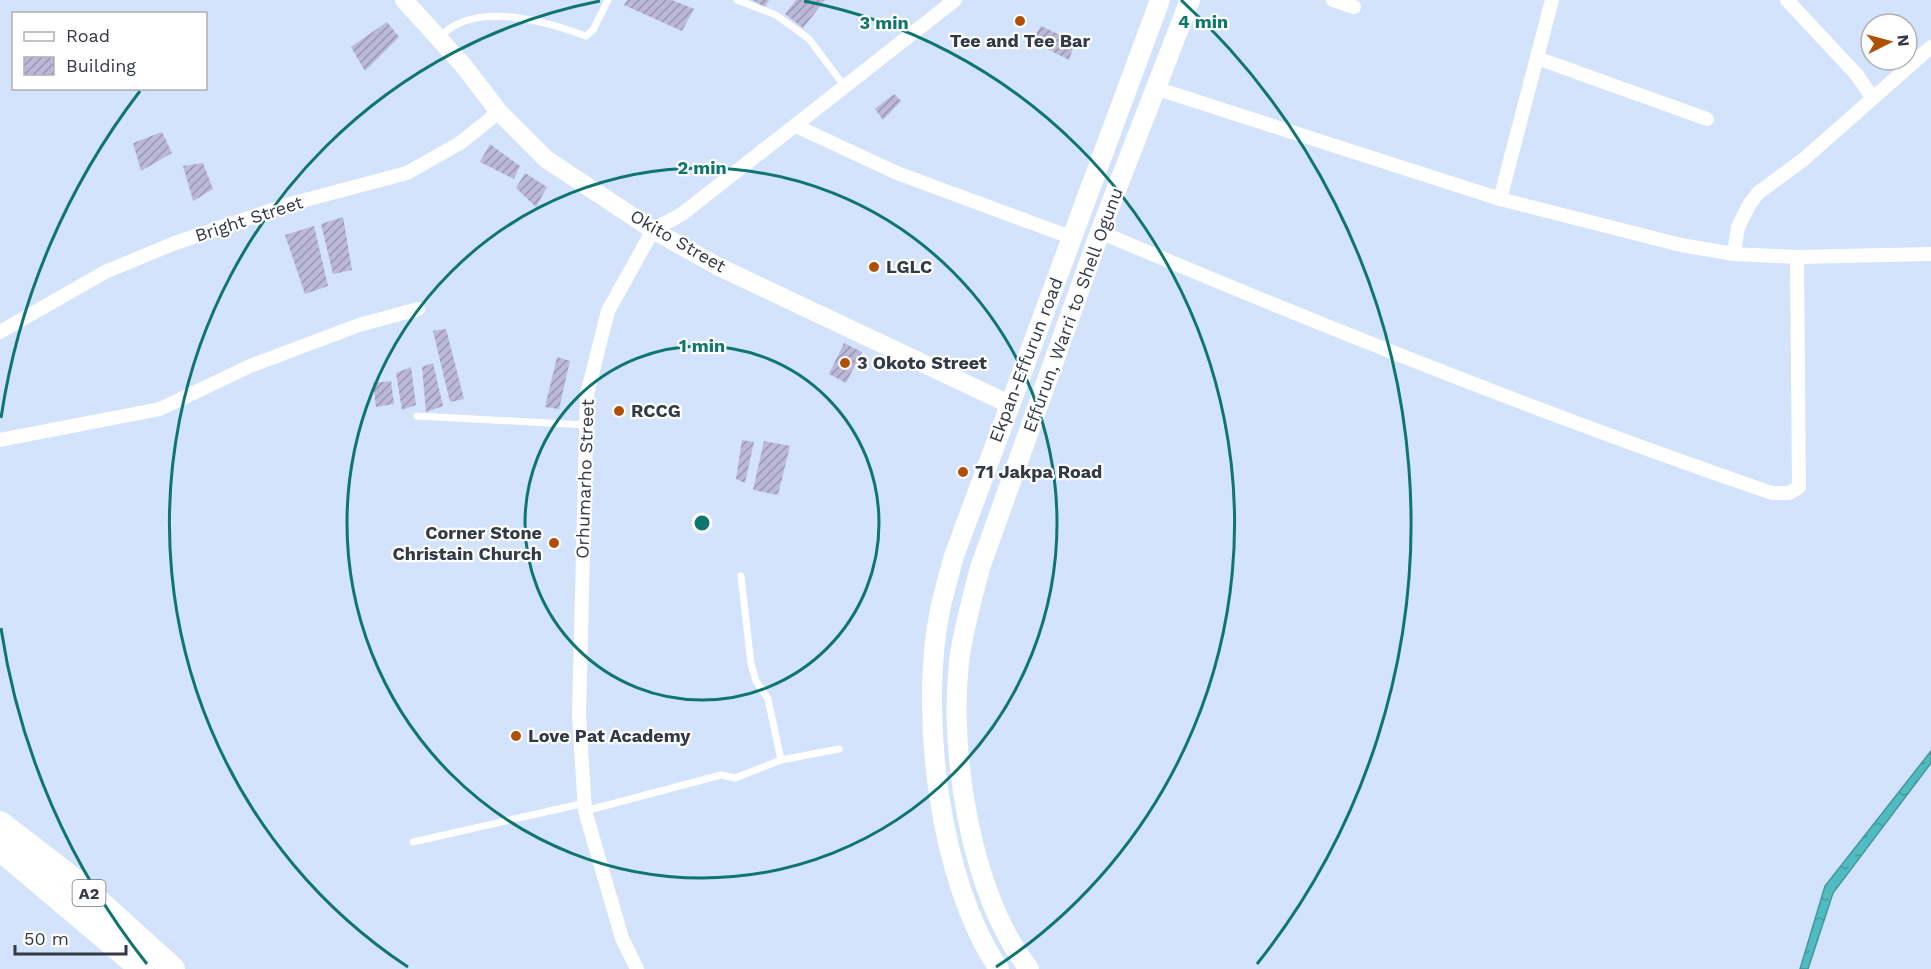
<svg xmlns="http://www.w3.org/2000/svg" width="1931" height="969" font-family="'Work Sans',sans-serif">
  <defs>
    <pattern id="water-ripples" width="26" height="14" patternUnits="userSpaceOnUse" patternTransform="scale(1.5)"><rect width="26" height="14" fill="#4fbcc2"/><path d="M2 4q2-2 4 0t4 0M15 11q2-2 4 0t4 0" fill="none" stroke="#429a9f"/></pattern>
    <pattern id="building-hatch" width="6" height="6" patternUnits="userSpaceOnUse" patternTransform="scale(1.5)"><rect width="6" height="6" fill="#bbb8d9"/><path d="M-1 1l2-2M0 6l6-6M5 7l2-2" fill="none" stroke="#9997b2"/></pattern>
  </defs>
  <rect width="100%" height="100%" fill="#d3e3fb"/>
  <path fill="url(#water-ripples)" stroke="#46959d" stroke-width="1.5" d="M1931 751V763L1833 893 1808 969H1800L1825 886Z"/>
  <g fill="url(#building-hatch)">
    <path d="M627 0H672L694 9 682 31 624 5Z"/>
    <path d="M752 0H769L765 7Z"/>
    <path d="M796 0H825L803 28 785 14Z"/>
    <path d="M387 22 399 37 365 71 351 47Z"/>
    <path d="M1041 26 1075 42 1069 60 1032 41Z"/>
    <path d="M894 94 901 101 883 120 875 109Z"/>
    <path d="M162 132 172 153 141 171 133 143Z"/>
    <path d="M490 144 520 166 514 179 480 162Z"/>
    <path d="M203 163 213 189 193 201 183 166Z"/>
    <path d="M525 173 547 187 536 207 516 188Z"/>
    <path d="M343 217 352 270 333 274 321 224Z"/>
    <path d="M314 226 328 286 305 294 285 235Z"/>
    <path d="M446 329 464 399 450 402 433 331Z"/>
    <path d="M844 343 862 352 846 383 829 374Z"/>
    <path d="M557 357 570 361 559 409 545 407Z"/>
    <path d="M433 363 443 406 426 412 422 367Z"/>
    <path d="M411 367 416 405 402 410 396 373Z"/>
    <path d="M391 381 394 404 376 407 373 383Z"/>
    <path d="M742 440 754 442 745 483 736 479Z"/>
    <path d="M764 441 790 446 778 495 753 490Z"/>
  </g>
  <g fill="none" stroke-linecap="round" stroke-linejoin="round">
    <g stroke="#fff" stroke-width="7">
      <path d="M737 0 776 15 809 39 845 87"/>
      <path d="M439 38C473 0 543 20 586 36L593 30 608 0"/>
      <path d="M417 416 586 425"/>
      <path d="M741 576 751 664 756 681 768 699 781 760"/>
      <path d="M585 811 721 775 735 778 781 760 839 749"/>
      <path d="M413 842 585 803"/>
    </g>
    <g stroke="#fff" stroke-width="14">
      <path d="M1333 0 1354 7"/>
      <path d="M1787 0 1857 75 1872 97"/>
      <path d="M1537 58 1707 119"/>
      <path d="M1155 88 1500 199 1681 245 1734 254 1797 257 1931 254"/>
      <path d="M796 126 897 173 1073 238"/>
      <path d="M1500 199 1552 0"/>
      <path d="M1100 232C1321 326 1545 415 1772 493H1789L1799 487 1797 257"/>
      <path d="M1734 254 1738 227 1749 205 1758 193 1804 159 1931 47"/>
      <path d="M0 332 105 272 175 243 290 204 407 173 460 143 499 112"/>
      <path d="M0 440 160 409 250 366 359 325 418 309"/>
      <path d="M637 969 622 938 585 811 579 715 587 394 608 311 653 230 682 214 955 0"/>
    </g>
    <path stroke="#fff" stroke-width="18" d="M404 0 463 65 499 112 546 159 653 230 717 266 1009 404"/>
    <g stroke="#fff" stroke-width="20">
      <path d="M999 969C939 882 919 712 940 610 944 592 949 574 954 556L1160 0"/>
      <path d="M1029 969C971 894 949 756 959 662 963 630 972 599 980 568L1100 232 1190 0"/>
    </g>
    <g stroke="#fff" stroke-width="24">
      <path d="M0 823 78 883 173 969"/>
      <path d="M0 849 142 969"/>
    </g>
  </g>
  <g fill="none" stroke="#0f766e" stroke-width="3">
    <circle cx="702" cy="523" r="177"/>
    <circle cx="702" cy="523" r="355"/>
    <path d="M408 967A532 532 0 0 1 600 1M804 1A532 532 0 0 1 996 967"/>
    <path d="M147 964A709 709 0 0 1 1 628M1 418A709 709 0 0 1 140 91M1181 0A709 709 0 0 1 1257 964"/>
  </g>
  <g fill="#b05006" stroke="#fff" stroke-width="2">
    <circle cx="1020" cy="21" r="6"/>
    <circle cx="874" cy="267" r="6"/>
    <circle cx="845" cy="363" r="6"/>
    <circle cx="619" cy="411" r="6"/>
    <circle cx="963" cy="472" r="6"/>
    <circle cx="554" cy="543" r="6"/>
    <circle cx="516" cy="736" r="6"/>
  </g>
  <g text-anchor="middle" stroke-width="4.5" stroke-linejoin="round" paint-order="stroke">
    <rect fill="#fff" stroke="#70757e" stroke-width="1.5" x="72.5" y="880" width="33" height="26" rx="4.5"/>
    <g font-size="16" font-weight="bold" fill="#323a46">
      <text x="89" y="899">A2</text>
    </g>
    <g font-size="18" font-weight="bold" fill="#323a46" stroke="#fff" text-anchor="start">
      <text x="1020" y="47" text-anchor="middle">Tee and Tee Bar</text>
      <text x="886" y="273">LGLC</text>
      <text x="857" y="369">3 Okoto Street</text>
      <text x="631" y="417">RCCG</text>
      <text x="975" y="478">71 Jakpa Road</text>
      <text x="542" y="539" text-anchor="end">Corner Stone<tspan x="542" dy="21">Christain Church</tspan></text>
      <text x="528" y="742">Love Pat Academy</text>
    </g>
    <g font-size="18" fill="#323a46" stroke="#fff">
      <text transform="translate(249 219) rotate(-18)" y="6">Bright Street</text>
      <text transform="translate(678 241) rotate(30)" y="6">Okito Street</text>
      <text transform="translate(1073 310) rotate(-70)" y="6">Effurun, Warri to Shell Ogunu</text>
      <text transform="translate(1026 360) rotate(-69)" y="6">Ekpan-Effurun road</text>
      <text transform="translate(585 479) rotate(-88)" y="6">Orhumarho Street</text>
    </g>
  </g>
  <circle cx="702" cy="523" r="9" fill="#0f766e" stroke="#fff" stroke-width="3"/>
  <g font-size="18" text-anchor="middle" font-weight="bold" fill="#0f766e" stroke="#fff" stroke-width="4.5" stroke-linejoin="round" paint-order="stroke">
    <text x="1203" y="28">4 min</text>
    <text x="884" y="29">3 min</text>
    <text x="702" y="174">2 min</text>
    <text x="702" y="352">1 min</text>
  </g>
  <rect x="12" y="12" width="195" height="78" fill="#ffffff" stroke="#adb0b5" stroke-width="1.5"/>
  <rect x="24" y="32" width="30" height="9" fill="#ffffff" stroke="#adb0b5" stroke-width="1.5"/>
  <text x="66" y="42" font-size="18" fill="#323a46">Road</text>
  <rect x="24" y="57" width="30" height="18" fill="url(#building-hatch)" stroke="#adb0b5" stroke-width="1.5"/>
  <text x="66" y="72" font-size="18" fill="#323a46">Building</text>
  <g transform="translate(1889 42) rotate(84)"><circle r="28" fill="#ffffff" stroke="#adb0b5" stroke-width="1.5"/>
  <path d="M0-4.5L10 22L0 15L-10 22Z" fill="#b05006"/>
  <text y="-9" font-size="16" font-weight="bold" text-anchor="middle" fill="#323a46">N</text>
  </g>
  <path d="M15 945v9h111v-9" fill="none" stroke="#323a46" stroke-width="3"/>
  <text x="24" y="945" font-size="18" fill="#323a46" stroke="#ffffff" stroke-width="4.5" paint-order="stroke">50 m</text>
</svg>
